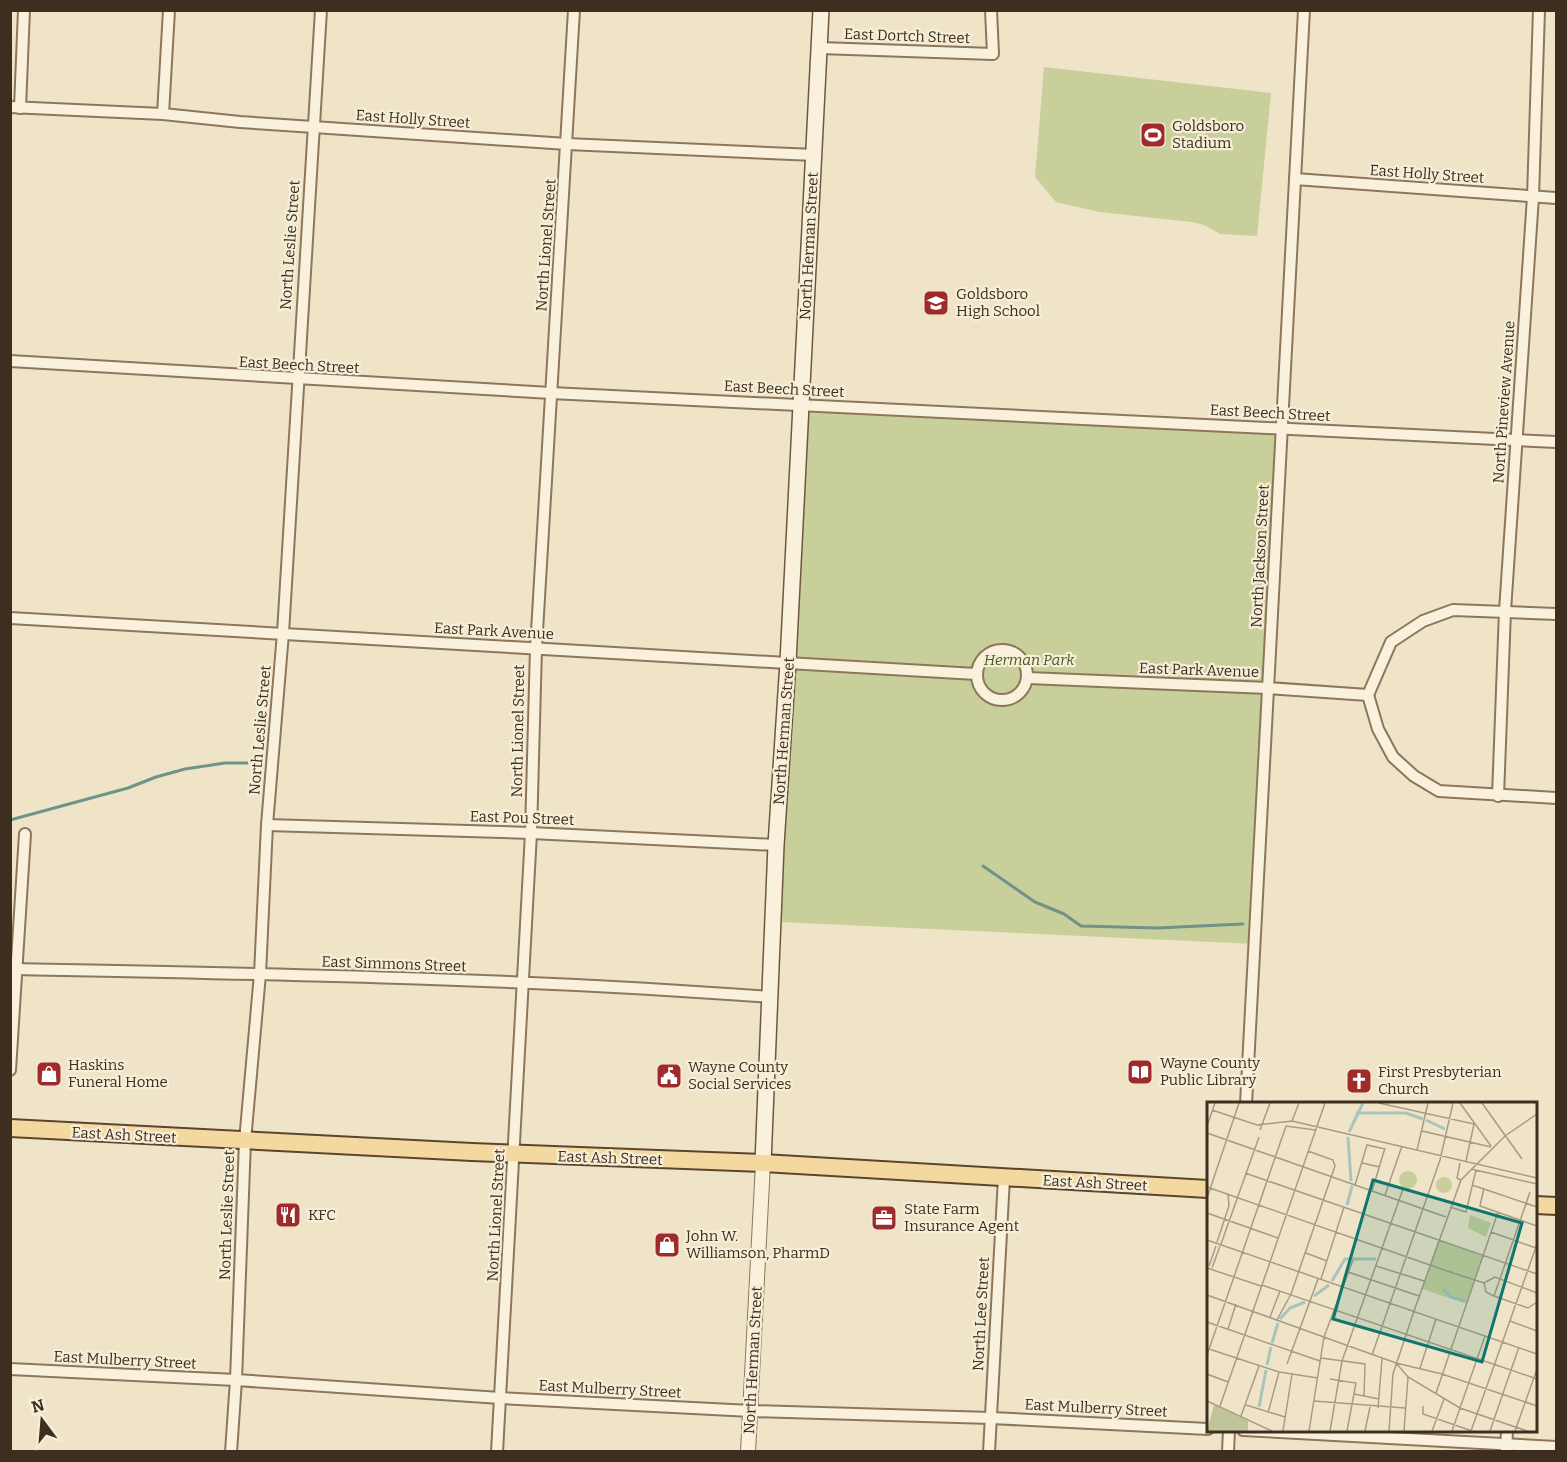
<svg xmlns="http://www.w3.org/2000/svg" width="1567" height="1462" font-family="Bitter,serif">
  <rect width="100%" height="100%" fill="#f0e4c8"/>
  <g fill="#c9cf9b">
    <path d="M1044 67 1271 93 1257 236 1220 234 1204 225 1192 222 1099 212 1056 202 1035 177Z"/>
    <path d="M800 405 1282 429 1255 944 780 922 788 662Z"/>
  </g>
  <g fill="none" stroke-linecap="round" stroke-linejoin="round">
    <g stroke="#6f938a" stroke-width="3">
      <path d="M10 820 128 788 156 777 185 769 225 763H247"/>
      <path d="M983 866 1035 902 1064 914 1081 926 1157 928 1243 924"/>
    </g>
    <g stroke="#8d765c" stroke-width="14">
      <g id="minor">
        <path d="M820 48 993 54 991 10"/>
        <path d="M10 107 163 114 240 122 567 144 815 155"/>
        <path d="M20 108 24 10"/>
        <path d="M163 114 169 10"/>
        <path d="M1295 179 1556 198"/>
        <path d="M10 361 551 393 1556 442"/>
        <path d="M10 618 976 674"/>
        <circle cx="1002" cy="675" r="25"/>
        <path d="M1028 678 1268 688 1368 695"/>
        <path d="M1368 695 1378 729 1393 757 1414 776 1439 791 1556 798"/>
        <path d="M1368 695 1391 642 1423 621 1453 610 1556 614"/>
        <path d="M1498 796 1505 611 1533 197 1539 10"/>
        <path d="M267 825 531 833 776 845"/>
        <path d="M16 969C267 974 519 978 770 997"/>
        <path d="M10 1070 25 834"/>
        <path d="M1246 1104 1304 10"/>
        <path d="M10 1369 236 1380 500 1398 751 1411 991 1418 1208 1429"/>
        <path d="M1243 1430 1556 1447"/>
        <path d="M231 1452 236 1380 245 1141 260 974 267 825 283 633 321 10"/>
        <path d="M497 1452 531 833 536 648 574 10"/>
        <path d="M989 1452 1004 1178"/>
        <path d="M1228 1452 1229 1430"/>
        <path d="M1506 1452 1507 1430"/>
      </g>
    </g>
    <g stroke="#8d765c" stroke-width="16">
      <path id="tertiary" d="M748 1452 763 1163"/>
    </g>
    <g stroke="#6f573f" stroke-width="18">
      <path id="secondary" d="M763 1163 776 845 788 662 821 10"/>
    </g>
    <g stroke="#5b4430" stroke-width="20">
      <g id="primary">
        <path d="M10 1128 472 1152 763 1163 1208 1189"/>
        <path d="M1536 1205 1556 1206"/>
      </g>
    </g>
    <use href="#minor" stroke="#faf1dc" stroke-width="10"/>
    <use href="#tertiary" stroke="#faf1dc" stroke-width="14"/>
    <use href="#secondary" stroke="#faf1dc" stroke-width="15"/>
    <use href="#primary" stroke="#f3d9a0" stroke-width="16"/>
  </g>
  <defs>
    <g id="stadium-square" transform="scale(1.35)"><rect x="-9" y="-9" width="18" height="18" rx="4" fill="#9e2a2b" stroke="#f7eed8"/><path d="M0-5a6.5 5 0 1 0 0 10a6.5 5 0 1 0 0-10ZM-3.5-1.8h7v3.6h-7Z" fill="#fff"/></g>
    <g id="school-square" transform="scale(1.35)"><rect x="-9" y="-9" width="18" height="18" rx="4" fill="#9e2a2b" stroke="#f7eed8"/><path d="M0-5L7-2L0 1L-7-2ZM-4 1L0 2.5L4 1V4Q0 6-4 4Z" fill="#fff"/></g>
    <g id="library-square" transform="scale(1.35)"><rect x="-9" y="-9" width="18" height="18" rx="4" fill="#9e2a2b" stroke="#f7eed8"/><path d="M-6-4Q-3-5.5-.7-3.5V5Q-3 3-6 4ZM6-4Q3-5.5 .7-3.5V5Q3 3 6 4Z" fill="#fff"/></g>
    <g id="shop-square" transform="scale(1.35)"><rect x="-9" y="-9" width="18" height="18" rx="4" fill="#9e2a2b" stroke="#f7eed8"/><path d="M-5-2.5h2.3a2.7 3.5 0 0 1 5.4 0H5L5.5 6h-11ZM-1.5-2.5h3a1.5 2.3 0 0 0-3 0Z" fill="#fff"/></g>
    <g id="civic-square" transform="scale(1.35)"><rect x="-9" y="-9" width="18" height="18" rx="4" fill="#9e2a2b" stroke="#f7eed8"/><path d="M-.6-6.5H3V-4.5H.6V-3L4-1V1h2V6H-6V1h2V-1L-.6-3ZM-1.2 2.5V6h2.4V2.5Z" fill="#fff"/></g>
    <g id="church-square" transform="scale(1.35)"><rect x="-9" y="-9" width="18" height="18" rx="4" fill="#9e2a2b" stroke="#f7eed8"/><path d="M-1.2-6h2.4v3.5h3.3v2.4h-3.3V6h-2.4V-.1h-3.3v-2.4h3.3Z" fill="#fff"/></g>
    <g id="restaurant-square" transform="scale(1.35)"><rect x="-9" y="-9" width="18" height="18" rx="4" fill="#9e2a2b" stroke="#f7eed8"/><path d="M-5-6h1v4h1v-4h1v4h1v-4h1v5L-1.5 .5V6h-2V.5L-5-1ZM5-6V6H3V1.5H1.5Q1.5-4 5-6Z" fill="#fff"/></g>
    <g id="office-square" transform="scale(1.35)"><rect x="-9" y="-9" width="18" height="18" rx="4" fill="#9e2a2b" stroke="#f7eed8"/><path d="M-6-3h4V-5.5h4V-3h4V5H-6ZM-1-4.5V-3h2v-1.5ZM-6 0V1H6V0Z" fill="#fff"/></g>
  </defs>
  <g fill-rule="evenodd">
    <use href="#stadium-square" x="1153" y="135"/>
    <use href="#school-square" x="936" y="303"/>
    <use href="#library-square" x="1140" y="1072"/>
    <use href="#shop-square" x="49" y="1074"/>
    <use href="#civic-square" x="669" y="1076"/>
    <use href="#church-square" x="1359" y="1081"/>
    <use href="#restaurant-square" x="288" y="1215"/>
    <use href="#office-square" x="884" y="1218"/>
    <use href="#shop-square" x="667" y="1245"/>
  </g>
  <g text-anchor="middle" stroke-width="4.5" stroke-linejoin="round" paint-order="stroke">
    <g font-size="15" fill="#3d2e20" stroke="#f7eed8">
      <text transform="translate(907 36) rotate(2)" y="5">East Dortch Street</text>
      <text transform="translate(413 119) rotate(4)" y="5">East Holly Street</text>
      <text transform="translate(1427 174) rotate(4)" y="5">East Holly Street</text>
      <text transform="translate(290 245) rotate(-86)" y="5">North Leslie Street</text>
      <text transform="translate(546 245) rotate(-86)" y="5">North Lionel Street</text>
      <text transform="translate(809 246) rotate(-87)" y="5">North Herman Street</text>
      <text transform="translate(299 365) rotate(3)" y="5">East Beech Street</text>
      <text transform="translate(784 389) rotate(3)" y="5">East Beech Street</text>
      <text transform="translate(1504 402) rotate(-86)" y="5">North Pineview Avenue</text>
      <text transform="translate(1270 413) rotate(3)" y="5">East Beech Street</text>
      <text transform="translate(1260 556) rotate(-87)" y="5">North Jackson Street</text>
      <text transform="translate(494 631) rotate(3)" y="5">East Park Avenue</text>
      <text transform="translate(1199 670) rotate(2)" y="5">East Park Avenue</text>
      <text transform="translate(260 730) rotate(-85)" y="5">North Leslie Street</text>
      <text transform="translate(518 731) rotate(-89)" y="5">North Lionel Street</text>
      <text transform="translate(784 731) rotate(-86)" y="5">North Herman Street</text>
      <text transform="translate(522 818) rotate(2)" y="5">East Pou Street</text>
      <text transform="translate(394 964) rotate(2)" y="5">East Simmons Street</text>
      <text transform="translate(124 1135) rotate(3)" y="5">East Ash Street</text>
      <text transform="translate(610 1158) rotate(2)" y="5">East Ash Street</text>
      <text transform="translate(1095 1183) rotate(3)" y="5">East Ash Street</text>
      <text transform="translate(227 1215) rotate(-88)" y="5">North Leslie Street</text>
      <text transform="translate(496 1215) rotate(-87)" y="5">North Lionel Street</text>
      <text transform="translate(981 1314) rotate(-87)" y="5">North Lee Street</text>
      <text transform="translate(125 1360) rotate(3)" y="5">East Mulberry Street</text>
      <text transform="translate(753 1360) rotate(-87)" y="5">North Herman Street</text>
      <text transform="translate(610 1389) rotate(3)" y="5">East Mulberry Street</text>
      <text transform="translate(1096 1408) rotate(3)" y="5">East Mulberry Street</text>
    </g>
    <g font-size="15" fill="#3d2e20" stroke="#f7eed8" text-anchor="start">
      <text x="1172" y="131">Goldsboro<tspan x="1172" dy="17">Stadium</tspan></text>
      <text x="956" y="299">Goldsboro<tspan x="956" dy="17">High School</tspan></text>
      <text x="1160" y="1068">Wayne County<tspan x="1160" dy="17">Public Library</tspan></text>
      <text x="68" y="1070">Haskins<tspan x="68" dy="17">Funeral Home</tspan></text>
      <text x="688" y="1072">Wayne County<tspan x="688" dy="17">Social Services</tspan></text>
      <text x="1378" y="1077">First Presbyterian<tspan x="1378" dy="17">Church</tspan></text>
      <text x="904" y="1214">State Farm<tspan x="904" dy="17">Insurance Agent</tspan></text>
      <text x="308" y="1220">KFC</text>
      <text x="686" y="1241">John W.<tspan x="686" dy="17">Williamson, PharmD</tspan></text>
    </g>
    <g font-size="15" font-style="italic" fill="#4d5a26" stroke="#f7eed8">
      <text x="1029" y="665">Herman Park</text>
    </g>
  </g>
  <g transform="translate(1207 1102)">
    <rect width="330" height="330" fill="#f0e4c8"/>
    <path d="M192 78a9 9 0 1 1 18 0a9 9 0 1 1-18 0ZM229 83a8 8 0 1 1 16 0a8 8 0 1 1-16 0ZM263 113 284 121 279 135 261 126ZM231 138 276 154 260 202 215 187Z" fill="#c9cf9b"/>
    <path d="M7 303 41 319V329H0Z" fill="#bfc49a"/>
    <path fill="none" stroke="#a9c4bc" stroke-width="3" d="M149 11H199L216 17M219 18 238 27M142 30 156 1M141 35 144 79M140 103 145 84M125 179 138 157H169M236 187 244 195 258 199M107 194 122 183M73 217 83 206 98 200M65 241 71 221M60 263 64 245M52 305 59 268"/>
    <path fill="none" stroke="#a89b85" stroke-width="1.5" d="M172 1 267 22 259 59M253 1 284 44M275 1 315 57M5 8 50 23 85 19 330 76M85 19 92 1M0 24 8 1M53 28 63 1M215 29 284 45M0 31 239 115M210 48 221 1M155 61 173 65M253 61 250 76 254 78M264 67 330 82M38 71 330 172M148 83 160 43 178 47M265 83 330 105M0 85 240 169M277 86 273 104 330 124M165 89 178 46M178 93 195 44M0 96 32 1M243 105 259 110 269 68M0 111 71 136M284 130 329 146M0 138 330 252M10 140 22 104 21 92M14 142 52 35M99 151 120 159M63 160 118 1M2 164 9 144M169 164 217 179M0 166 54 184M5 166 13 144M141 170 212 194M245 170 240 169 277 181M114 177 137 105M277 181 279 190 287 194 321 206 330 200M277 181 288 175 330 191M55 183 330 277M0 193 189 261 235 272 330 304M287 194 323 90M207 209 254 78 298 34 330 12M63 215 73 189M70 218 84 192 128 64 126 58 101 49M303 219 330 229M0 220 113 259M21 227 29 202M2 247 72 270 111 276M0 253 79 24 108 28M165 253 233 58 246 1M114 256 158 262 157 294M189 261 201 275 253 306 320 329M80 262 111 177M213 266 229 217M0 272 21 280M123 277 149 281 140 329M229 291 291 110M147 292 172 297M0 299 65 329M107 299 198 306M39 303 78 315M13 304 63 160M216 304V312L265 329M171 306 175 257M61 311 72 270M34 314 52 264M76 329 85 272M102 329 117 235 146 158M123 329 135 259 196 87M158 329 163 305M182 329 186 272 207 209M197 329 201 275M225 329 237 297M245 329 278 234M264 329 330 142M283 329 312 245M308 329 330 267"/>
    <path fill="#0f766e" fill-opacity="0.15" stroke="#0f766e" stroke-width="3" d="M166 78 315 121 275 260 126 217Z"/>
    <rect width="330" height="330" fill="none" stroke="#3d2e20" stroke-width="3"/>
  </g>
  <rect width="1567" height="1462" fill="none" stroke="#3d2e20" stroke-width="24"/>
  <g transform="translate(42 1420) rotate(344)" stroke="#f7eed8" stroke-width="4.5" paint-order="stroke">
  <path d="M0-4.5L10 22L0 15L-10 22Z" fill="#3d2e20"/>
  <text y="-9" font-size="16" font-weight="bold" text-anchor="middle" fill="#3d2e20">N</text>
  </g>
</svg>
